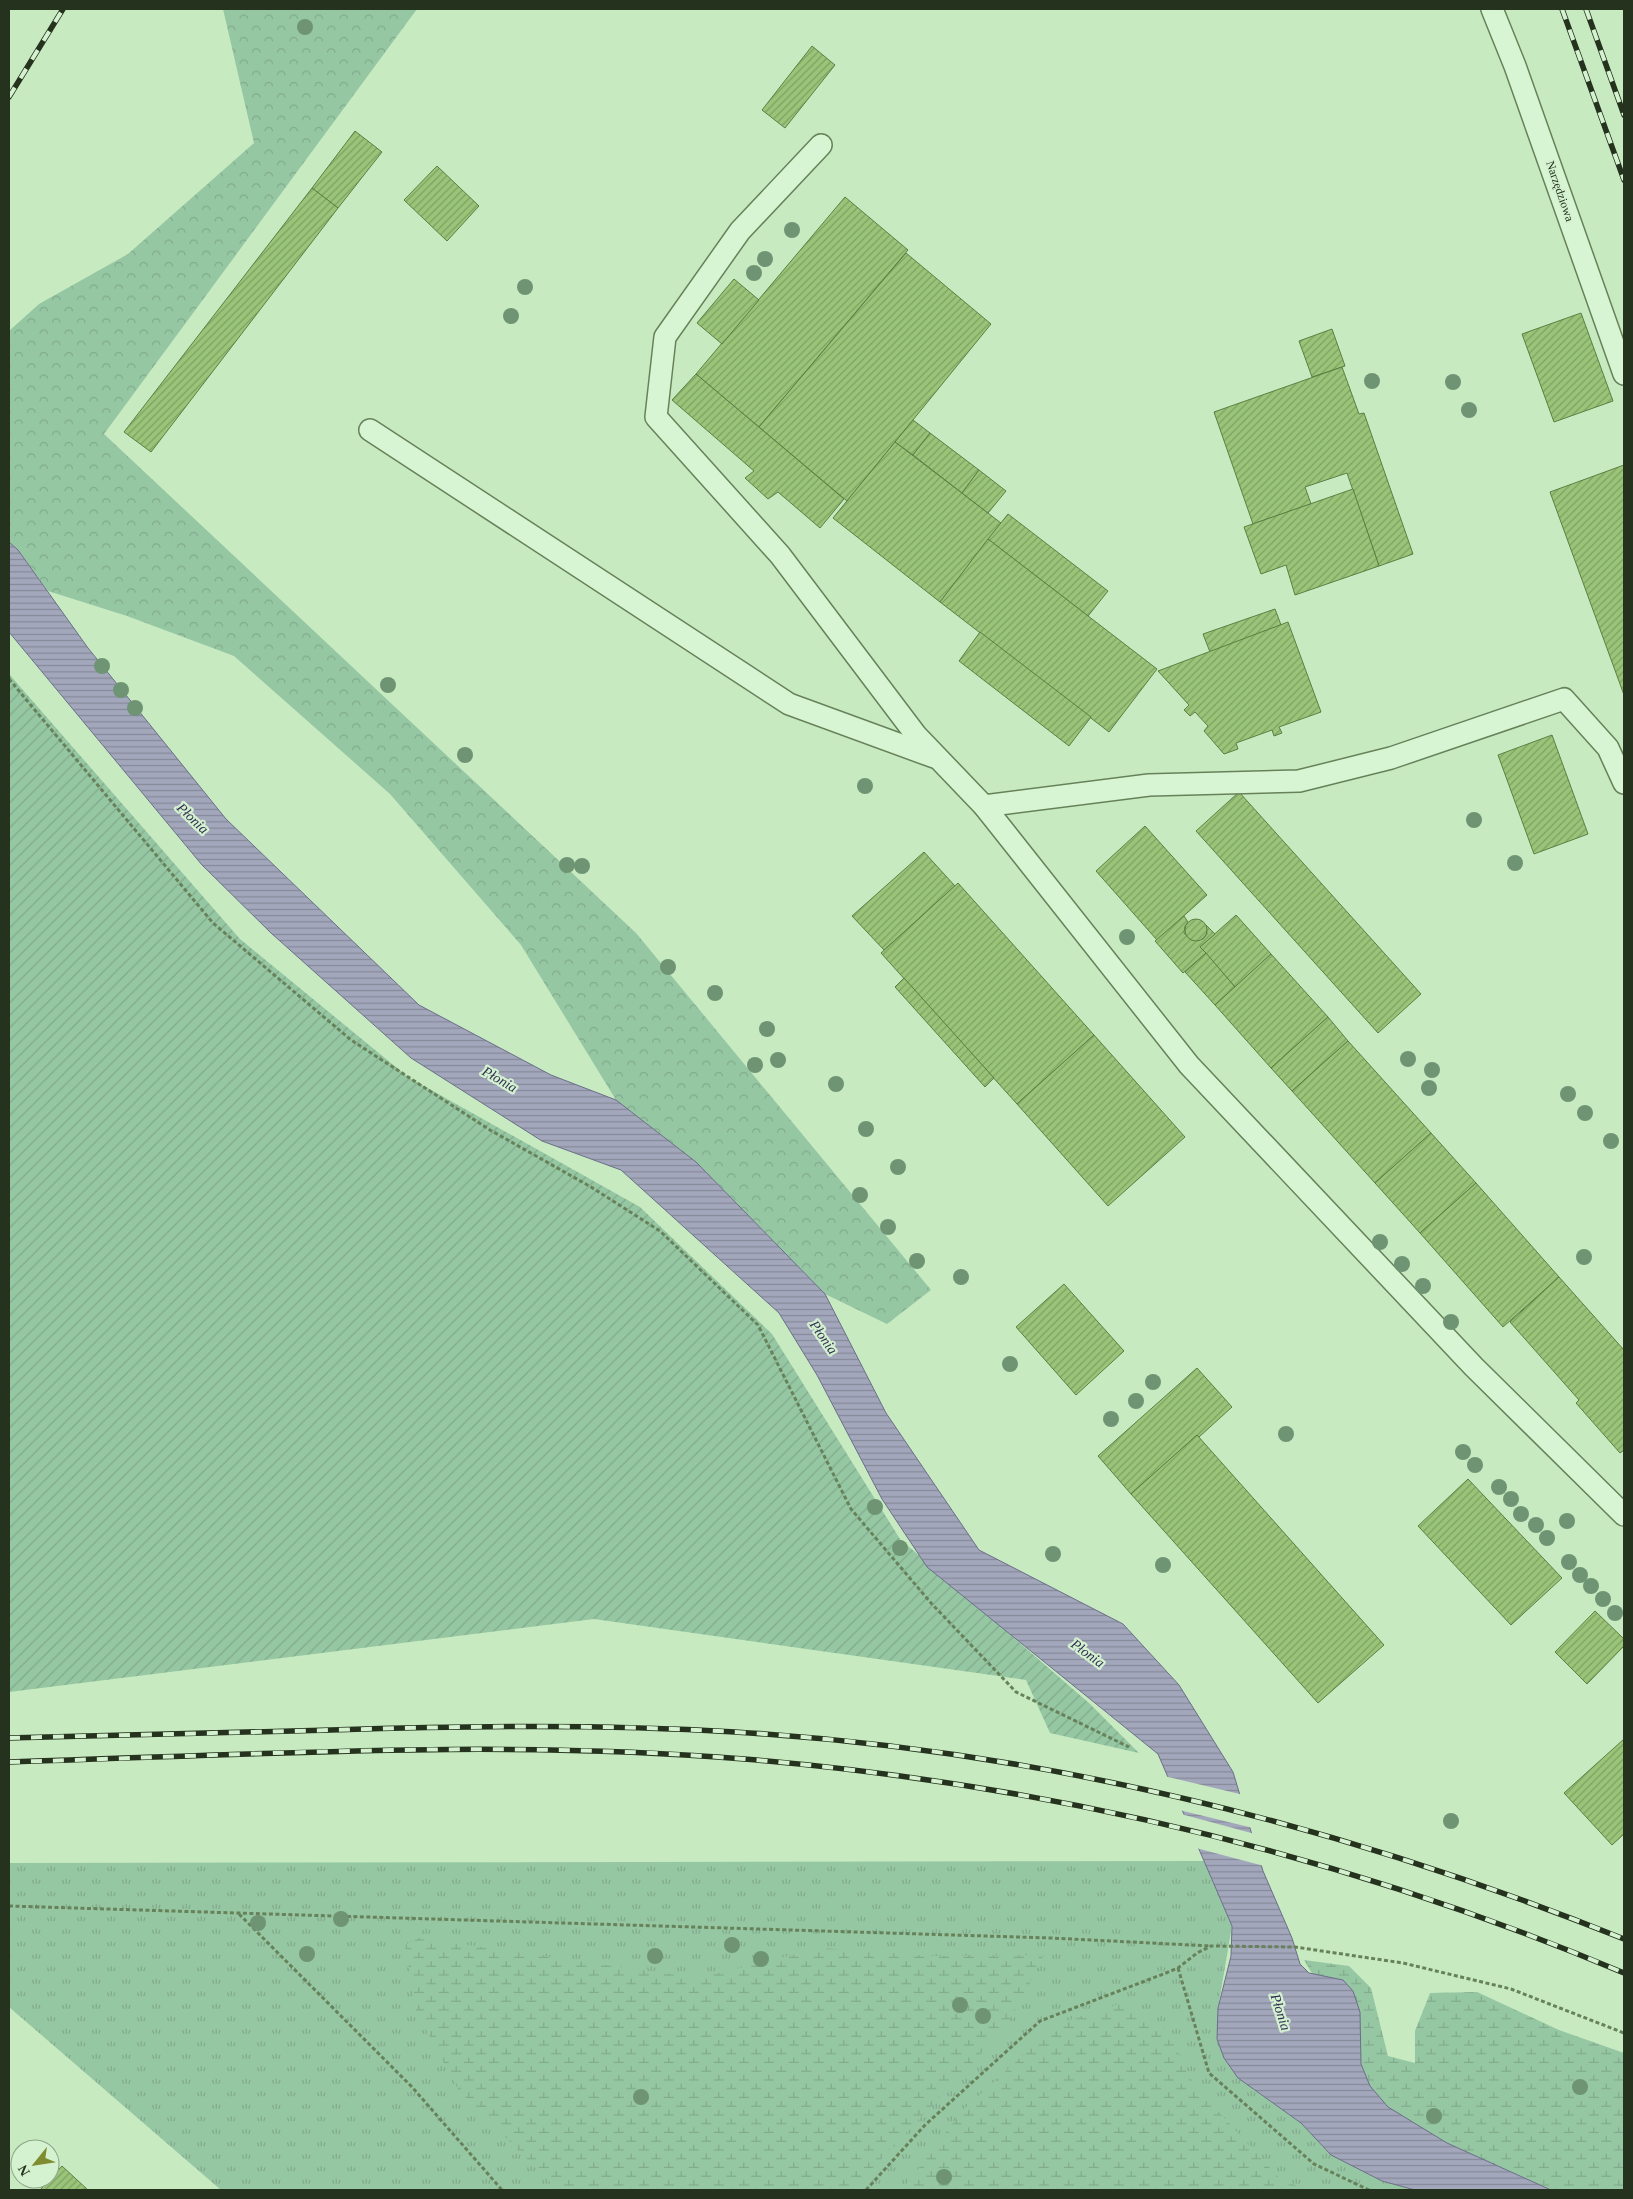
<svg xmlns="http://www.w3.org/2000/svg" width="1633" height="2199" font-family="'Times New Roman',serif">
  <defs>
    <pattern id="grass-tufts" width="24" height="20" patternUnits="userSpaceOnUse" patternTransform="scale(1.25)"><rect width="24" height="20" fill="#96c7a3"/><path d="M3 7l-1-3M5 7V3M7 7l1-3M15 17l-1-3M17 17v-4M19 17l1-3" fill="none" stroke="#81ab8c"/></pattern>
    <pattern id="forest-crowns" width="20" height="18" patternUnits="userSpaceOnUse" patternTransform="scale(1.25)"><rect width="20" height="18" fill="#96c7a3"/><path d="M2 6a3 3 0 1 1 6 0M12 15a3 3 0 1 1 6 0" fill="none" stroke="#81ab8c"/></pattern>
    <pattern id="wetland-marsh" width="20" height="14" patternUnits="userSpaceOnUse" patternTransform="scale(1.25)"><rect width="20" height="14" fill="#96c7a3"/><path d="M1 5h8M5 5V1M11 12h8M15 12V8" fill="none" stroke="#81ab8c"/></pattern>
    <pattern id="garden-furrows" width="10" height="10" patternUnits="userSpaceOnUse" patternTransform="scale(1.25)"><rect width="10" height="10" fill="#96c7a3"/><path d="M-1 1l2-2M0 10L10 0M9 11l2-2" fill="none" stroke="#81ab8c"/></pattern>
    <pattern id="water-rules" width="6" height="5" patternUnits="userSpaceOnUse" patternTransform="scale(1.25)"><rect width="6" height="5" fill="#a3a7bc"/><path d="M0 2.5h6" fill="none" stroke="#858998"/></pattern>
    <pattern id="building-hatch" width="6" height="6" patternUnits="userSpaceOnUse" patternTransform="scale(1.25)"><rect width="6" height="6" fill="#9ac579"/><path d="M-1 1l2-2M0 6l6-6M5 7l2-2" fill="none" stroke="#7da163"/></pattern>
  </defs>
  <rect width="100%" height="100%" fill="#c7eac1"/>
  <path fill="url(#grass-tufts)" d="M1204 1861 1232 1926 1218 2008 1238 2078 1301 2123 1331 2155 1382 2181 1415 2190H221L9 2007V1863Z"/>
  <path fill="url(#forest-crowns)" d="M223 9H417L104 434 636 933 931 1290 887 1324 825 1294 696 1162 616 1100 521 945 390 794 234 656 127 616 48 591 18 550 9 542V331L39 304 128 254 254 143Z"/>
  <g fill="url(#wetland-marsh)">
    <path d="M419 1938 698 1978 822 1948 932 1956 1044 1955 1006 2027 852 2190H558L459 2091 416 2011 405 1945Z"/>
    <path d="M1304 1960 1349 1966 1371 1988 1388 2056 1415 2063V2031L1430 1993 1477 1992 1559 2030 1624 2053V2190H1551L1447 2143 1345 2082 1334 2010Z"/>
    <path d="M1125 2002 1168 2030 1194 2085 1281 2180 1309 2190H902L962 2111 1057 2024Z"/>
  </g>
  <path fill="url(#garden-furrows)" d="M9 674 240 939 408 1077 640 1207 772 1334 900 1539 1089 1703 1139 1753 1050 1733 1026 1680 594 1619 9 1692Z"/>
  <path fill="url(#water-rules)" stroke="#6b6e89" d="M9 542 18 550 88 648 226 819 419 1005 551 1075 616 1100 696 1162 825 1294 886 1413 979 1550 1123 1624 1179 1685 1233 1772 1263 1871 1292 1938 1300 1964 1309 1973 1343 1980 1353 1991 1360 2012 1361 2064 1370 2086 1388 2107 1447 2143 1551 2190H1415L1382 2181 1331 2155 1301 2123 1238 2078 1224 2058 1217 2039 1218 2008 1231 1956 1232 1926 1158 1754 927 1567 882 1499 817 1375 779 1313 621 1170 542 1141 411 1058 271 933 202 865 9 632Z"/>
  <g fill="#c7eac1">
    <path d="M1164 1776 1244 1795 1253 1828 1179 1810Z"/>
    <path d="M1181 1814 1255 1834 1264 1866 1196 1848Z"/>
  </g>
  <g fill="url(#building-hatch)" stroke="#5d7f42">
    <path d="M812 46 835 65 785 128 762 110Z"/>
    <path d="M355 131 382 152 338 208 312 188Z"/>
    <path d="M437 166 479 206 447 241 404 200Z"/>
    <path d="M312 188 338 208 151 452 124 432Z"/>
    <path d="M845 197 908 250 759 427 696 374Z"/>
    <path d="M906 253 991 324 847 501 759 427Z"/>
    <path d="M734 279 759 300 722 344 697 323Z"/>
    <path d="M1581 313 1613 401 1554 422 1522 334Z"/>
    <path d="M1332 329 1345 366 1312 377 1299 341Z"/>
    <path d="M1342 367 1359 414 1364 413 1413 554 1379 566 1347 473 1305 487 1311 504 1253 524 1214 412Z"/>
    <path d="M696 374 844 499 820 528 778 492 768 499 745 478 754 471 672 400Z"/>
    <path d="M913 420 930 433 913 455 895 442Z"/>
    <path d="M930 433 979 470 962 493 913 455Z"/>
    <path d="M895 442 1001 523 940 602 833 518Z"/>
    <path d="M1624 465V695L1550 492Z"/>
    <path d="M979 470 1006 491 988 513 962 493Z"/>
    <path d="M1353 489 1379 566 1295 595 1286 565 1261 574 1244 527Z"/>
    <path d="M1008 514 1108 591 1088 616 988 539Z"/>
    <path d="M988 539 1157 669 1109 732 940 602Z"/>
    <path d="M1275 609 1281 625 1210 652 1203 634Z"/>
    <path d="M1288 622 1321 712 1279 727 1282 733 1274 736 1272 730 1236 743 1238 749 1224 754 1204 731 1208 726 1195 712 1190 716 1184 710 1189 705 1158 671Z"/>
    <path d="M980 632 1091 717 1069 746 959 661Z"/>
    <path d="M1552 735 1588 834 1534 854 1498 755Z"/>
    <path d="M1239 792 1421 994 1378 1033 1196 831Z"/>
    <path d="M1145 826 1207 895 1157 940 1096 871Z"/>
    <path d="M924 852 955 886 884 950 852 916Z"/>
    <path d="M958 883 1094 1035 1017 1104 881 953Z"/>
    <path d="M1236 915 1271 954 1235 987 1200 947Z"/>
    <path d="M1184 916 1188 922 1185 926 1184 933 1191 940 1203 939 1207 934 1206 925 1215 934 1200 947 1206 953 1183 973 1155 941Z"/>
    <circle cx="1196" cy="930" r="11"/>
    <path d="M1206 953 1235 987 1215 1005 1185 972Z"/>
    <path d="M1271 954 1328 1017 1271 1068 1215 1005Z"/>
    <path d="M904 978 994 1078 985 1087 895 987Z"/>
    <path d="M1328 1017 1348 1041 1292 1091 1271 1068Z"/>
    <path d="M1094 1035 1185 1137 1108 1206 1017 1104Z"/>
    <path d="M1348 1041 1431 1133 1375 1183 1292 1091Z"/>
    <path d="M1431 1133 1476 1183 1420 1233 1375 1183Z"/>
    <path d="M1476 1183 1559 1277 1503 1327 1420 1233Z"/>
    <path d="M1559 1277 1624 1350V1450L1620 1453 1576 1403 1579 1400 1510 1322Z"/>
    <path d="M1064 1284 1124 1351 1076 1395 1016 1327Z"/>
    <path d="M1197 1368 1232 1407 1199 1437 1197 1435 1131 1494 1098 1456Z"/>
    <path d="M1197 1435 1384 1645 1318 1703 1131 1494Z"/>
    <path d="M1468 1479 1562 1578 1511 1625 1418 1526Z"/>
    <path d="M1595 1611 1624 1639V1646L1587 1684 1555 1652Z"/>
    <path d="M1624 1739V1834L1612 1845 1564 1793Z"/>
    <path d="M62 2166 88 2190H40Z"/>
  </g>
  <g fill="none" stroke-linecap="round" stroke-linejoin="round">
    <g stroke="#67825a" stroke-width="24">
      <g id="service">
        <path d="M1492 9 1515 66 1624 374"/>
        <path d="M821 145 740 231 665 337 656 417 780 555 916 735 984 806 1189 1065 1474 1367 1624 1515"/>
        <path d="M370 430 789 704 934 757"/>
        <path d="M984 806 1149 785 1299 781 1391 758 1564 699 1608 748 1624 783"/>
      </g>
    </g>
    <g stroke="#67825a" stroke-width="3" stroke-dasharray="4 2.5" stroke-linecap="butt">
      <path d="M9 679 213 923 351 1040 490 1130 591 1187 660 1231 758 1325 851 1509 931 1603 1016 1692 1129 1747"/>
      <path d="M9 1906 1051 1938 1211 1946"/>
      <path d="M239 1914 412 2087 502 2190"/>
      <path d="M1178 1968 1209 2073 1314 2164 1369 2190"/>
      <path d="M866 2190 925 2125 1040 2021 1166 1973 1178 1968 1197 1953 1211 1946 1295 1947 1403 1963 1511 1989 1624 2033"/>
    </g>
    <use href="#service" stroke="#d8f5d3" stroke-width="21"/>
    <g stroke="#25321d" stroke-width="5.5">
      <g id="rail">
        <path d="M1562 9 1624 180"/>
        <path d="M1586 9 1624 115"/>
        <path d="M9 97 63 9"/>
        <path d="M9 1738C116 1735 223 1733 331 1730 466 1726 600 1724 735 1732 1042 1750 1340 1825 1624 1939"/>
        <path d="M9 1762C253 1755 500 1739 744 1759 1047 1784 1344 1855 1624 1973"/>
      </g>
    </g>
    <use href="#rail" stroke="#d4f2d0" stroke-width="4" stroke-dasharray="11" stroke-linecap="butt"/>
  </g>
  <g fill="#6e9474">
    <circle cx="305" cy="27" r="8"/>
    <circle cx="792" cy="230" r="8"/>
    <circle cx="765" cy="259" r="8"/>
    <circle cx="754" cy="273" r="8"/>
    <circle cx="525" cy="287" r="8"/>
    <circle cx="511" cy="316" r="8"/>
    <circle cx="1372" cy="381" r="8"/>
    <circle cx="1453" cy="382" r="8"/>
    <circle cx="1469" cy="410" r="8"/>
    <circle cx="102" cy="666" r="8"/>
    <circle cx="388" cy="685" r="8"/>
    <circle cx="121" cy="690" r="8"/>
    <circle cx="135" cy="708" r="8"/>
    <circle cx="465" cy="755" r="8"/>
    <circle cx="865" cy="786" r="8"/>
    <circle cx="1474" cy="820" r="8"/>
    <circle cx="1515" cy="863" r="8"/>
    <circle cx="567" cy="865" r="8"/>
    <circle cx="582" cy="866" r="8"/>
    <circle cx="1127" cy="937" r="8"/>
    <circle cx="668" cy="967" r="8"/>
    <circle cx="715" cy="993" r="8"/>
    <circle cx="767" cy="1029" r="8"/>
    <circle cx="1408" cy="1059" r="8"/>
    <circle cx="778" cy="1060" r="8"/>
    <circle cx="755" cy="1065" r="8"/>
    <circle cx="1432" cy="1070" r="8"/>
    <circle cx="836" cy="1084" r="8"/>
    <circle cx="1429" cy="1088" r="8"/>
    <circle cx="1568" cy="1094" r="8"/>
    <circle cx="1585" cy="1113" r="8"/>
    <circle cx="866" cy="1129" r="8"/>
    <circle cx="1611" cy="1141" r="8"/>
    <circle cx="898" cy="1167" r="8"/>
    <circle cx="860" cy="1195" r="8"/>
    <circle cx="888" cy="1227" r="8"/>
    <circle cx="1380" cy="1242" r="8"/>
    <circle cx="1584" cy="1257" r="8"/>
    <circle cx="917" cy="1261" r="8"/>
    <circle cx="1402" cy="1264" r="8"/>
    <circle cx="961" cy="1277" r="8"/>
    <circle cx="1423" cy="1286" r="8"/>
    <circle cx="1451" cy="1322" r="8"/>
    <circle cx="1010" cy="1364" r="8"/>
    <circle cx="1153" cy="1382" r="8"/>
    <circle cx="1136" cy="1401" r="8"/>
    <circle cx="1111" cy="1419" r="8"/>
    <circle cx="1286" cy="1434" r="8"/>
    <circle cx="1463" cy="1452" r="8"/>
    <circle cx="1475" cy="1465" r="8"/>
    <circle cx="1499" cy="1487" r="8"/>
    <circle cx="1511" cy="1499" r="8"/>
    <circle cx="875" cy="1507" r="8"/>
    <circle cx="1521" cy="1514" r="8"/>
    <circle cx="1567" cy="1521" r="8"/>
    <circle cx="1536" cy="1525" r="8"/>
    <circle cx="1547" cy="1538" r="8"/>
    <circle cx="900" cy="1548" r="8"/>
    <circle cx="1053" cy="1554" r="8"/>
    <circle cx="1569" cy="1562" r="8"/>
    <circle cx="1163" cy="1565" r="8"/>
    <circle cx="1580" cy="1575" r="8"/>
    <circle cx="1591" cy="1586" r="8"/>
    <circle cx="1603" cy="1599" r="8"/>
    <circle cx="1615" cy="1613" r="8"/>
    <circle cx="1451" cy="1821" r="8"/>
    <circle cx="341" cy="1919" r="8"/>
    <circle cx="258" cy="1923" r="8"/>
    <circle cx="732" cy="1945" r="8"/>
    <circle cx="307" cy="1954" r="8"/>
    <circle cx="655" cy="1956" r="8"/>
    <circle cx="761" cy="1959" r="8"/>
    <circle cx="960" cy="2005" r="8"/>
    <circle cx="983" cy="2016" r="8"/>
    <circle cx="1580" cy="2087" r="8"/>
    <circle cx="641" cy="2097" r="8"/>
    <circle cx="1434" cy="2116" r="8"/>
    <circle cx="944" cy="2177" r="8"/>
  </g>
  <g text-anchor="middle" stroke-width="4.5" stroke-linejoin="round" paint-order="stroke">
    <g font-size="12" fill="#25321d" stroke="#d4f2d0">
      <text transform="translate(1560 191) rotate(71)" y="4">Narzędziowa</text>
    </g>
    <g font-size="14" font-style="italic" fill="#302d51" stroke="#d4f2d0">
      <text transform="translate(193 818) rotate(44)" y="5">Płonia</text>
      <text transform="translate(500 1079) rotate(30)" y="5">Płonia</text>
      <text transform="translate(824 1337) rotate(55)" y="5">Płonia</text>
      <text transform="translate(1088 1653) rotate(36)" y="5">Płonia</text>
      <text transform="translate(1281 2012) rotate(72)" y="5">Płonia</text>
    </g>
  </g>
  <rect width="1633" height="2199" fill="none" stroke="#25321d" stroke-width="20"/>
  <g transform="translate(35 2164) rotate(240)"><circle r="24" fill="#d4f2d0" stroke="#8ea588"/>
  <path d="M0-4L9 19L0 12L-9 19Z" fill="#7f8c2f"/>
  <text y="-8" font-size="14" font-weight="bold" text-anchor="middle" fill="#25321d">N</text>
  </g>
</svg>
